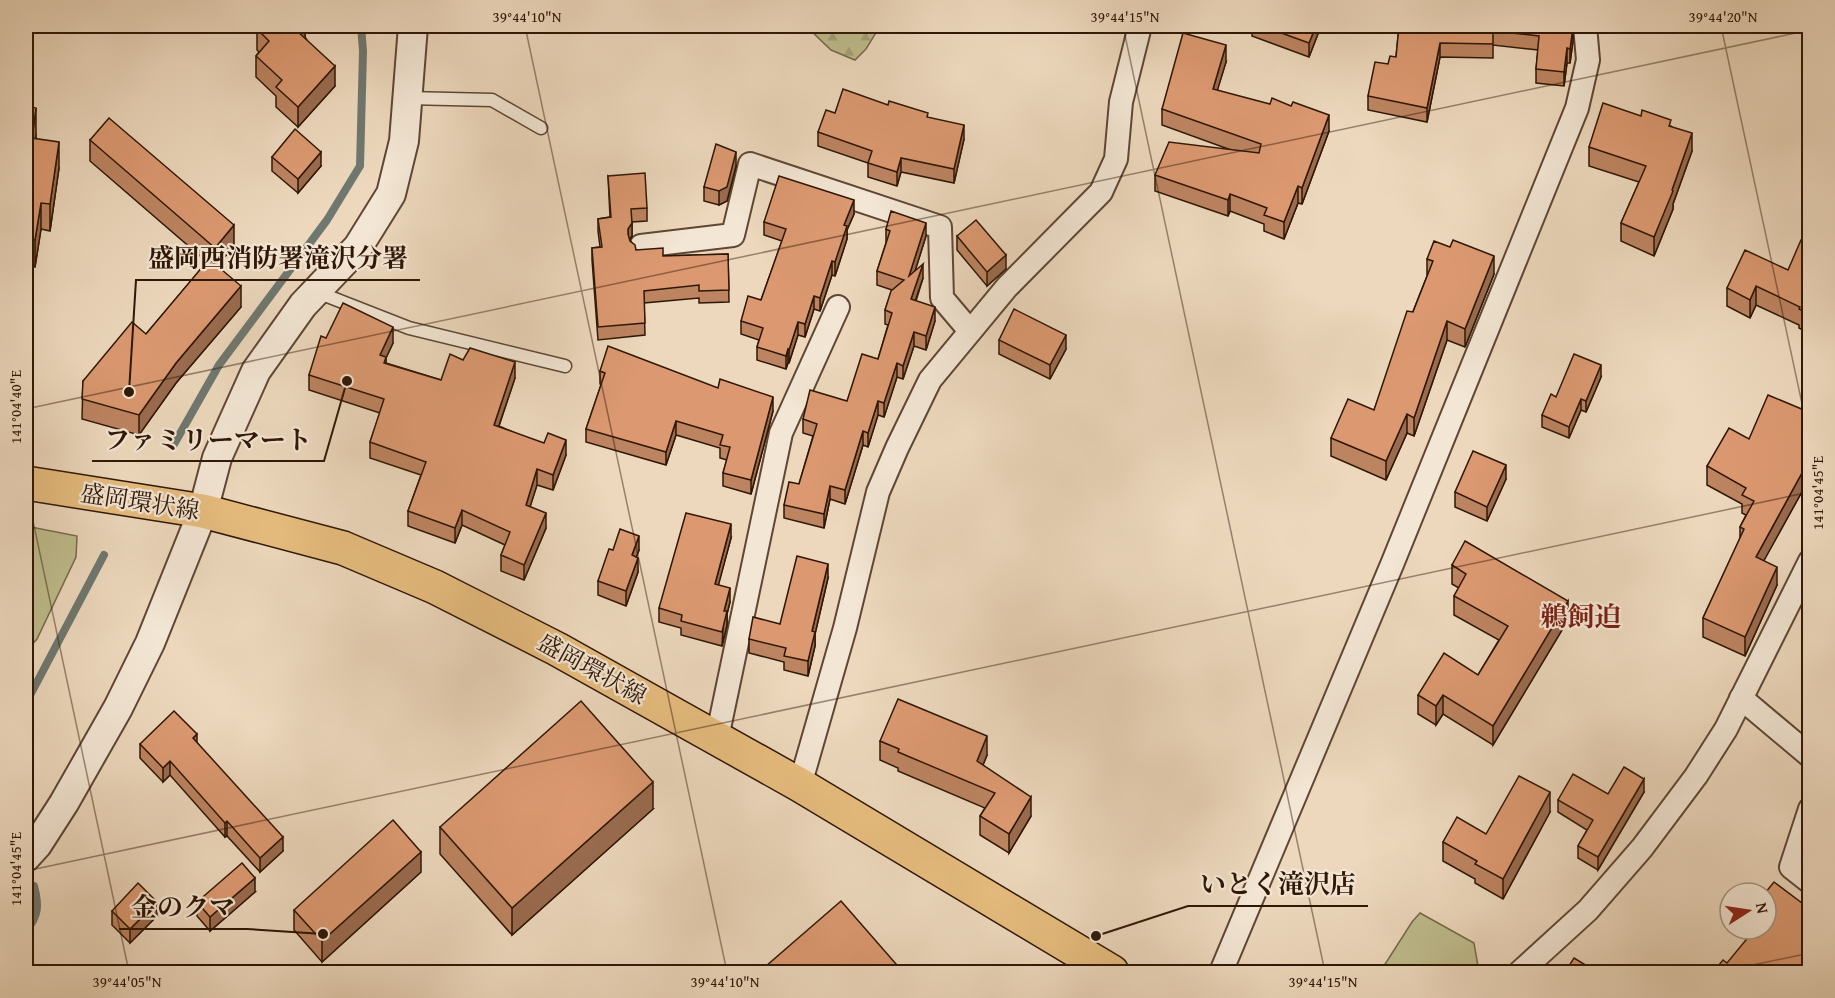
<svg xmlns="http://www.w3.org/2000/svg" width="1835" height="998" font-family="'Gentium Book Plus','Noto Serif JP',serif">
  <defs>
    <pattern id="forest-firs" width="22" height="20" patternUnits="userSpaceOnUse" patternTransform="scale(1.5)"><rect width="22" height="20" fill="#bfbc8d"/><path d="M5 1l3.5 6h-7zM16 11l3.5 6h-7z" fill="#a4a178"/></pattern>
  </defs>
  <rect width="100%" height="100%" fill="#edd8bd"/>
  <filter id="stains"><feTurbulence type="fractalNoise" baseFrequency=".00333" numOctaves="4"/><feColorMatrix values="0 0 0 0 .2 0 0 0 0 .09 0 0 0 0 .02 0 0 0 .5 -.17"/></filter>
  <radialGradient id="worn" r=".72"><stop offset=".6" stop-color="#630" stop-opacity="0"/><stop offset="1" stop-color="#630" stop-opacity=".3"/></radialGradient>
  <g fill="#bfbc8d" stroke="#776a4a" stroke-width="1.5">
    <path d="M26 526 77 536 76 557 37 639 26 651Z"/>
    <path d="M1420 913 1474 943 1479 972H1380L1412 922Z"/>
  </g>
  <path fill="url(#forest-firs)" stroke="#776a4a" stroke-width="1.5" d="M800 26H880L866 49 855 60 831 50 808 28Z"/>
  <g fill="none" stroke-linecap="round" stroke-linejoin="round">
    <g stroke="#6f7870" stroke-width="8">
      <path d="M173 446 219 365 327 220 360 166 363 51 361 26"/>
      <path d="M26 703 104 555"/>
      <path d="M26 931C39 915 39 905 34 886"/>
    </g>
    <g stroke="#5e4734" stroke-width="15">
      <g id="service">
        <path d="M407 98 492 100 541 128"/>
        <path d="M317 292 409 328 565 366"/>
      </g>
    </g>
    <g stroke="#5e4734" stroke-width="26">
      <g id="minor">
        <path d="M641 246 733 235 750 164 940 227 942 298 970 331"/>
        <path d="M1741 698 1810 756"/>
        <path d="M717 738 781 433 838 307"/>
        <path d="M800 785 845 628 878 492 897 448 930 380 1007 287 1101 192 1116 159 1121 102 1140 26"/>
        <path d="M1810 809 1791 867 1810 882"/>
        <path d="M1221 972 1393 562 1577 108 1588 60 1585 26"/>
        <path d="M1520 972 1588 910 1642 848 1696 776 1726 729 1810 561"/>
      </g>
    </g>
    <g stroke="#5e4734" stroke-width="32">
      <path id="tertiary" d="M26 857 37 845 64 803 118 708 150 643 203 511 217 458 256 371 303 305 358 247 391 194 404 141 413 26"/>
    </g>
    <g stroke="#2f1706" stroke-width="36">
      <path id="primary" d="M26 483 203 511 343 548 435 587 557 649 800 785 1112 972"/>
    </g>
    <use href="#service" stroke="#f3e6d4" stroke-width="12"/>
    <use href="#minor" stroke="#f3e6d4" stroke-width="22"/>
    <use href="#tertiary" stroke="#f3e6d4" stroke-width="28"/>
    <use href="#primary" stroke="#e6bc7e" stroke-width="33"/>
  </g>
  <g fill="#bd8461" stroke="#2f1706" stroke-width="1.5">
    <path d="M305 26V37L335 86 298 127 276 107V96L256 77V56L259 52 257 50V29Z"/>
    <path d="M1252 26H1321L1309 57 1252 36Z"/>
    <path d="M1399 26H1573V41L1570 63H1567L1564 86 1536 83V69L1538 50 1493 45V58L1440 57 1427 122 1368 110V96L1388 64 1396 57Z"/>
    <path d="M1226 62 1217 90 1329 131 1302 204 1298 203 1284 239 1264 231V224L1230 211 1228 216 1155 191V175L1231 150 1162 125V109Z"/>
    <path d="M888 105 928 118 964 139 954 183 901 172 897 186 868 177V163L818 146V132Z"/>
    <path d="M26 106 36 135V139L59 168 50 231 41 229 35 267 26 265Z"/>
    <path d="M1671 126 1692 151 1673 204V209L1654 256 1621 241V223L1639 182 1589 166V147Z"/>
    <path d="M90 140 234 246 217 266 241 307 176 383 139 435 82 419 83 381 146 334 207 262 90 161Z"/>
    <path d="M272 157 321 166 298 193 272 171Z"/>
    <path d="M736 166 727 201 719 205 704 201V187Z"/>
    <path d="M608 176 647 208V221L632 222V236L630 240 636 250 663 256 728 254 729 302 699 303V298L644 303 645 335 598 340 592 260V248L600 247 598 231V219L610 217Z"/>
    <path d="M854 214 847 230V239L835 276 832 275 820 311 814 309 805 337 798 335 789 363H788L786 369 757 360V347L759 340 741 334V321L761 300 782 241 764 235V222Z"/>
    <path d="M886 229 926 236 915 271 923 278 916 301 935 321 926 350 914 346 903 379 897 377 884 417 878 415 868 447 863 445 845 504 830 499 824 528 784 518V505L799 484 813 436 803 433V419L847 401 878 359 888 325 885 324V310L892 290 877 285V271L886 243Z"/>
    <path d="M957 236 1006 269 987 286 957 250Z"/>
    <path d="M1809 244V356L1807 355V337L1809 333 1799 328V325L1756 305 1750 318 1727 306V288L1788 270Z"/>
    <path d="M1427 259 1494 274 1465 347 1447 340 1414 436 1407 433 1386 480 1331 456V438L1374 410 1427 276Z"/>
    <path d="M326 338 393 343 386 358V363L441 380 463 360 515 378 499 426 566 455 553 490 537 485 530 506 546 528 524 580 501 571V555L505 545 462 525 455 543 408 526V511L421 475 370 458V442L380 413 309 390V375Z"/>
    <path d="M999 340 1066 349 1050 379 999 354Z"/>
    <path d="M600 371 773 411 751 494 723 486V473L727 460 720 458V448L676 435 666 465 586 442V429L601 385 600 384Z"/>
    <path d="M1601 377 1586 412 1581 410 1569 438 1542 427V415L1556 397Z"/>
    <path d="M1809 398V479L1764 560 1777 585 1745 656 1703 637V618L1740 539V527L1746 515 1742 513V504L1707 485V466L1749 439 1804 410Z"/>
    <path d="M1506 479 1487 521 1455 507V492Z"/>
    <path d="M731 538 718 585 730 602 727 614V625L722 646 681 635V628L659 622V608Z"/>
    <path d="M613 550H639L636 557 638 572 626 606 598 595V581Z"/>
    <path d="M1452 565 1568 620 1493 745 1443 714 1436 725 1418 714V695L1478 675 1499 640 1454 615V596L1459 588 1452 584Z"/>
    <path d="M828 578 815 634V646L808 676 784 670V662L749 653V639L780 624Z"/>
    <path d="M880 741 987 755 983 765 1031 816 1009 853 980 835V816L985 808 898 771V768L880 760Z"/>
    <path d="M197 743 283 851 260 872 227 836 225 837 170 775 163 782 140 758V744Z"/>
    <path d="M1644 792 1598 870 1578 858V846L1587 830 1558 812V800L1608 794Z"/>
    <path d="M653 809 512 935 440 854V827Z"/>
    <path d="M1550 812 1503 899 1475 883V879L1443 861V842L1486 834Z"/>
    <path d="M421 872 322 962 294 930V910Z"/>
    <path d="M255 892 210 931 197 916V902Z"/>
    <path d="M112 911 157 916 130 943 112 925Z"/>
  </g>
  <g fill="#9a6b4f" stroke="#2f1706" stroke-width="1.5">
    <path d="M300 26H305V41L296 30Z"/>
    <path d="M1316 26H1321L1309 57V43Z"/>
    <path d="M1573 27V41L1570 63V49Z"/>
    <path d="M1440 43V57L1427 122V108Z"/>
    <path d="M1226 45V62L1213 105V89Z"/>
    <path d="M1567 48V63L1564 86V72Z"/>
    <path d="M335 66V86L298 127V107Z"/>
    <path d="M36 108V135L32 165V138Z"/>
    <path d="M1329 115V131L1302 204V188Z"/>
    <path d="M964 125V139L954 183V169Z"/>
    <path d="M1692 133V151L1673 204V209L1654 256V237L1672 190Z"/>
    <path d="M59 142V168L50 231V204Z"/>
    <path d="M321 152V166L298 193V179Z"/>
    <path d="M736 152V166L727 201 719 205V191Z"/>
    <path d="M901 158V172L897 186V172Z"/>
    <path d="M1298 186V203L1284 239V222Z"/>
    <path d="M1230 194V211L1228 216V200Z"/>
    <path d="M854 200V214L847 230V239L835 276V262L844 225Z"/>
    <path d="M41 203V229L35 267V240Z"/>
    <path d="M632 223V236L628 241V229Z"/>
    <path d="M926 223V236L909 290V276Z"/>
    <path d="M234 225V246L215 268V248Z"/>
    <path d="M1006 255V269L987 286V272Z"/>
    <path d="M1494 256V274L1465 347V329Z"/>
    <path d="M832 261V275L820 311V298Z"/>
    <path d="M923 264V278L911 313V299Z"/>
    <path d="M241 286V307L176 383 139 435V415L176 363Z"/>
    <path d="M1756 286V305L1750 318V300Z"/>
    <path d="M814 296V309L805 337V324Z"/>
    <path d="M935 307V321L926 350V336Z"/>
    <path d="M1447 321V340L1414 436V418Z"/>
    <path d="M798 322V335L789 363V350Z"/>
    <path d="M393 327V343L386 358V372L384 363 380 355Z"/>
    <path d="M914 332V346L903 379V366Z"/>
    <path d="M1066 335V349L1050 379V365Z"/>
    <path d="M788 349V363L786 369V356Z"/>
    <path d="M515 362V378L494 440V425Z"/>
    <path d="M897 363V377L884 417V403Z"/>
    <path d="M1601 365V377L1586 412V401Z"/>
    <path d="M773 397V411L751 494V480Z"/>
    <path d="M1581 399V410L1569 438V427Z"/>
    <path d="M878 401V415L868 447V433Z"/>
    <path d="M1407 414V433L1386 480V461Z"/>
    <path d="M676 421V435L666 465V452Z"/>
    <path d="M863 431V445L845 504V490Z"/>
    <path d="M566 440V455L553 490V475Z"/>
    <path d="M1809 460V479L1756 575V557Z"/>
    <path d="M1506 465V479L1487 521V507Z"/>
    <path d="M537 469V485L526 520V505Z"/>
    <path d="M830 486V499L824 528V514Z"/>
    <path d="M462 510V525L455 543V528Z"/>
    <path d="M546 513V528L524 580V565Z"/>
    <path d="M731 524V538L715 598V584Z"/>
    <path d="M639 536V550L632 569V555Z"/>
    <path d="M638 558V572L626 606V591Z"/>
    <path d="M828 564V578L815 634V646L808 676V661L812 631Z"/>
    <path d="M1777 567V585L1745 656V637Z"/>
    <path d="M730 588V602L727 614V625L722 646 724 611Z"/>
    <path d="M1568 601V620L1493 745V726Z"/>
    <path d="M1443 695V714L1436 725V706Z"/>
    <path d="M197 734V748L193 738Z"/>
    <path d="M987 736V755L977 780V761Z"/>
    <path d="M170 761V775L163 782V768Z"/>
    <path d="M1644 779V792L1598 870V857Z"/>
    <path d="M653 782V809L512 935V908Z"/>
    <path d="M1550 792V812L1503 899V879Z"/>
    <path d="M1031 797V816L1009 853V834Z"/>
    <path d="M227 821V836L225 837V823Z"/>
    <path d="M283 837V851L260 872V858Z"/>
    <path d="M421 852V872L322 962V941Z"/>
    <path d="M255 878V892L210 931V917Z"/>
    <path d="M157 902V916L130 943V929Z"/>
  </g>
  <g fill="#dc9971" stroke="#2f1706" stroke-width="1.5">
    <path d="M260 26H300L296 30 335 66 298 107 276 87 282 80 256 56 269 41 257 29Z"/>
    <path d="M1262 26H1316L1309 43Z"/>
    <path d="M1399 26H1573V27L1570 49 1567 48 1564 72 1536 69 1539 36 1493 31V44L1440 43 1427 108 1368 96 1375 62 1388 64 1390 56 1396 57Z"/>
    <path d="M1183 33 1226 45 1213 89 1270 104 1272 98 1291 106 1293 102 1329 115 1302 188 1298 186 1284 222 1264 215 1267 208 1230 194 1228 200 1155 175 1169 142 1259 153 1261 144 1162 109Z"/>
    <path d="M843 89 888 105 889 101 928 113 927 117 964 125 954 169 901 158 897 172 868 163 872 151 818 132 826 110 835 113Z"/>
    <path d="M1603 103 1641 116 1642 110 1671 120 1669 126 1692 133 1672 190 1673 191 1654 237 1621 223 1646 166 1589 147Z"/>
    <path d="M26 106 36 108 32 138 59 142 50 204 41 203 35 240 26 239Z"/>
    <path d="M109 118 234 225 215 248 90 140Z"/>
    <path d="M295 129 321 152 298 179 272 157Z"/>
    <path d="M716 144 736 152 727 187 719 191 704 187Z"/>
    <path d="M645 173 647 208 631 209 632 223 628 229V234L630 241 635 245 636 250 663 248V256L728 254 729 290 699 291V285L644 291 645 323 598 327 592 248 602 247 598 219 611 217 608 176Z"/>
    <path d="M779 176 854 200 844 225 847 226 835 262 832 261 820 298 814 296 805 324 798 322 789 350 788 349 786 356 757 347 763 328 741 321 748 296 761 300 786 229 764 222Z"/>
    <path d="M891 211 926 223 909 276 923 264 911 299 935 307 926 336 914 332 903 366 897 363 884 403 878 401 868 433 863 431 845 490 830 486 824 514 784 505 789 482 799 484 817 424 803 419 810 390 847 401 862 354 878 359 892 313 885 310 891 291 904 280 877 271 890 231 886 229Z"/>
    <path d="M976 220 1006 255 987 272 957 236Z"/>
    <path d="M1453 240 1494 256 1465 329 1447 321 1414 418 1407 414 1386 461 1331 438 1348 399 1374 410 1407 311 1413 312 1433 261 1427 259 1434 241 1450 247Z"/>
    <path d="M1801 240 1809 244V314L1799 309 1800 307 1756 286 1750 300 1727 288 1745 250 1788 270Z"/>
    <path d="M209 259 241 286 176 363 139 415 82 399 83 381 132 322 146 334Z"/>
    <path d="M343 303 393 327 380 355 386 357 384 363 441 380 450 354 463 360 470 348 515 362 494 425 544 443 548 433 566 440 553 475 537 469 526 505 546 513 524 565 501 555 510 532 462 510 455 528 408 511 426 462 370 442 384 399 309 375 321 336 326 338Z"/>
    <path d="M1014 309 1066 335 1050 365 999 340Z"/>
    <path d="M608 346 718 388 720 379 773 397 751 480 723 473 730 447 720 445 723 435 676 421 666 452 586 429 605 373 600 371Z"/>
    <path d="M1574 354 1601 365 1586 401 1581 399 1569 427 1542 415 1551 394 1556 397Z"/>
    <path d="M1768 395 1804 410 1809 398V460L1756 557 1777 567 1745 637 1703 618 1744 529 1740 527 1754 501 1742 495 1746 488 1707 466 1729 428 1749 439Z"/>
    <path d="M1473 451 1506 465 1487 507 1455 492Z"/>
    <path d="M686 513 731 524 715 584 730 588 724 611H727L722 632 681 621 682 615 659 608Z"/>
    <path d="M620 529 639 536 632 555 638 558 626 591 598 581 609 549 613 550Z"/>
    <path d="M1465 541 1568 601 1493 726 1443 695 1436 706 1418 695 1444 653 1478 675 1508 626 1454 596 1466 574 1452 565Z"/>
    <path d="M797 556 828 564 812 631 815 632 808 661 784 656 786 648 749 639 753 617 780 624Z"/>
    <path d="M898 699 987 736 977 761 1031 797 1009 834 980 816 995 793 898 752 899 749 880 741Z"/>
    <path d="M581 701 653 782 512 908 440 827Z"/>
    <path d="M174 711 197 734 193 738 283 837 260 858 227 821 225 823 170 761 163 768 140 744Z"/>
    <path d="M1624 767 1644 779 1598 857 1578 846 1593 820 1558 800 1573 774 1608 794Z"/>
    <path d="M1519 776 1550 792 1503 879 1475 864 1477 861 1443 842 1457 817 1486 834Z"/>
    <path d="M393 820 421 852 322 941 294 910Z"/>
    <path d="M242 863 255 878 210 917 197 902Z"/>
    <path d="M1774 882 1802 903 1806 898 1809 900V972H1757L1752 969 1749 972H1713L1723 960 1727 963 1755 929H1766L1765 893Z"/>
    <path d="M138 883 157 902 130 929 112 911Z"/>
    <path d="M841 901 903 972H759Z"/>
    <path d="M1574 958 1597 972H1565Z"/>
  </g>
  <path fill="none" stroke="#2f1706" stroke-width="1.5" stroke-opacity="0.45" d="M525 26 727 972M1123 26 1325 972M1721 26 1810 441M26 409 1810 30M26 488 129 972M26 871 1810 492M1719 972 1810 953"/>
  <g text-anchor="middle" stroke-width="4.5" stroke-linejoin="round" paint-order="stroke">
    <g font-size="24" fill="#2f1706" stroke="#f3e6d4">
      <text transform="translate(140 502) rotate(9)" y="8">盛岡環状線</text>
      <text transform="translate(592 669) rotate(29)" y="8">盛岡環状線</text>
    </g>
    <g font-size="27" font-weight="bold" fill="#7a1f14" stroke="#f3e6d4">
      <text x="1581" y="626">鵜飼迫</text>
    </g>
  </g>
  <path fill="none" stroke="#2f1706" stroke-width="2" d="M129 392L136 280H420M347 381L324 461H92M1096 936L1188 906H1368M323 934L247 929H119"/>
  <g fill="#2f1706" stroke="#f3e6d4" stroke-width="2">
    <circle cx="129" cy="392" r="6"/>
    <circle cx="347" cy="381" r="6"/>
    <circle cx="1096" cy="936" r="6"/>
    <circle cx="323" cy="934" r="6"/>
  </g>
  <g font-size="26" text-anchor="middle" font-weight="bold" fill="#2f1706" stroke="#f3e6d4" stroke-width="4.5" stroke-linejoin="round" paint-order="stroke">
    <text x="278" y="267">盛岡西消防署滝沢分署</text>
    <text x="208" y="449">ファミリーマート</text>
    <text x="1278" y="893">いとく滝沢店</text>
    <text x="183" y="916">金のクマ</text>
  </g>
  <rect width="1835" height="998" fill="none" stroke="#edd8bd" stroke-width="66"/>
  <g transform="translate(1748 911) rotate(78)"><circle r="28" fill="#f3e6d4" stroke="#a59382" stroke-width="1.5"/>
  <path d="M0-4.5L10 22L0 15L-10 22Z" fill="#8f2418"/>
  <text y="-9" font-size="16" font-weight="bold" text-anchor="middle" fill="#2f1706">N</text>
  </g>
  <rect x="33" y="33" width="1769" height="932" fill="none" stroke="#2f1706" stroke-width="2"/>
  <g font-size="15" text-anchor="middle" fill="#2f1706">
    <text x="527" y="22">39°44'10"N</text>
    <text x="1125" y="22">39°44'15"N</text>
    <text x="1723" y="22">39°44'20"N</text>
    <text transform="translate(16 407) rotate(-90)" y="5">141°04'40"E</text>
    <text transform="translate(1818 493) rotate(-90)" y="5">141°04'45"E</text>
    <text transform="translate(16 869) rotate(-90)" y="5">141°04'45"E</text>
    <text x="127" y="987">39°44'05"N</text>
    <text x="725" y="987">39°44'10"N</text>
    <text x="1323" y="987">39°44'15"N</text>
  </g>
  <rect width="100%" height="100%" filter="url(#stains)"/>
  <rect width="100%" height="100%" fill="url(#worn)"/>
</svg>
